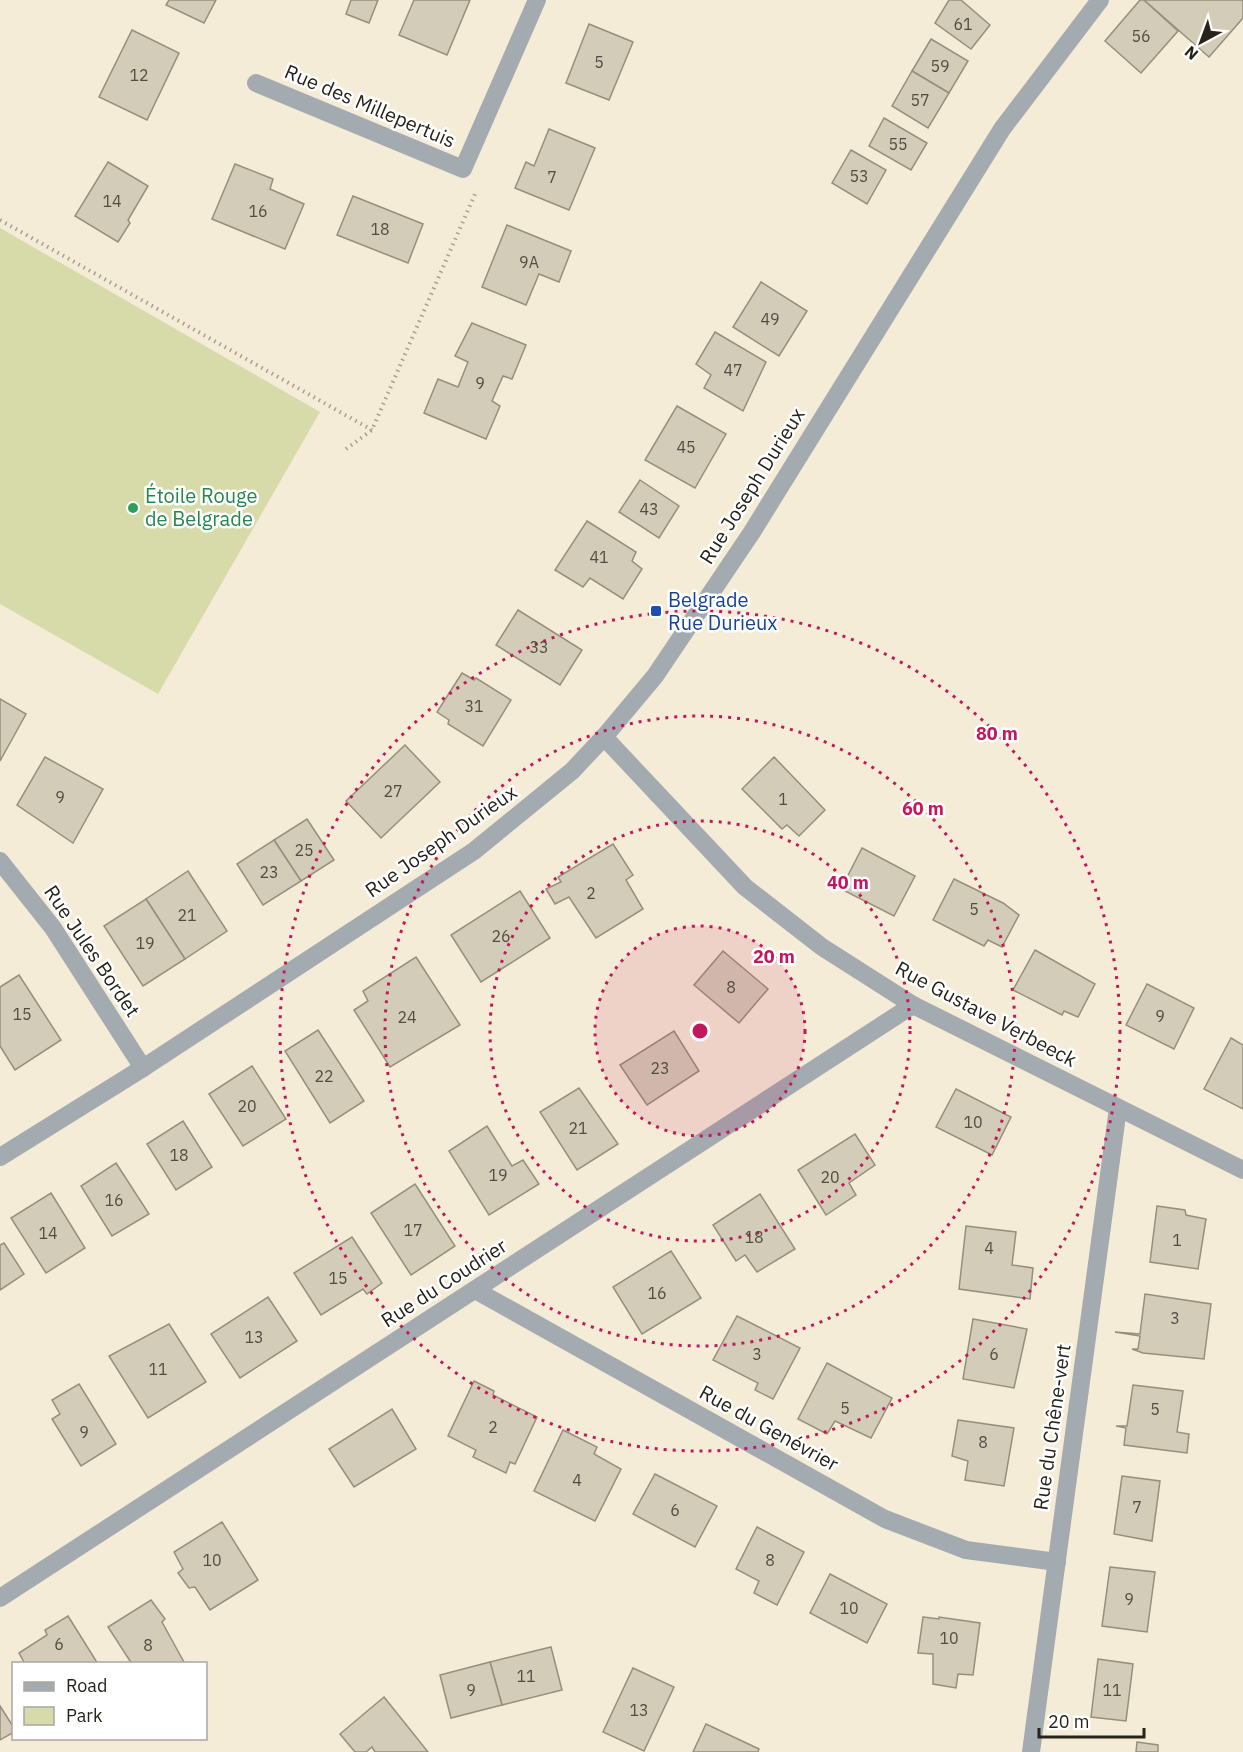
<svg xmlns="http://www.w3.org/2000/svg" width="1243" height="1752" font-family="'IBM Plex Sans',sans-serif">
  <rect width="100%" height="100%" fill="#f4ecd7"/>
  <path fill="#d7dba9" d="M0 228 320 412 158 694 0 604Z"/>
  <g fill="#d3ccb8" stroke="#968f7c" stroke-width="1.5">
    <path d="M169 0H216L204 23 166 5Z"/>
    <path d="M351 0H378L369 23 346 14Z"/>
    <path d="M414 0H470L447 55 399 35Z"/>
    <path d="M949 0H961L990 25 971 49 935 23Z"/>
    <path d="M1140 0H1144L1178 31 1141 73 1105 41Z"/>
    <path d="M1144 0H1243V18L1209 57Z"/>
    <path d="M589 24 633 42 609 100 566 83Z"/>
    <path d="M132 30 179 53 147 120 99 97Z"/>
    <path d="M931 39 968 61 949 93 912 71Z"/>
    <path d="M912 71 949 93 928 128 892 106Z"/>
    <path d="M884 118 927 143 911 170 869 146Z"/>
    <path d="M549 129 595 148 569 210 515 188 526 162 534 166Z"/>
    <path d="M851 150 886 170 867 204 832 183Z"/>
    <path d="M108 162 148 186 128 220 130 223 118 242 75 216Z"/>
    <path d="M235 164 273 179 270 189 304 204 285 249 212 219Z"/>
    <path d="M353 196 423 224 408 263 337 235Z"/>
    <path d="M507 225 571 251 559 282 539 274 526 305 482 287Z"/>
    <path d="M761 282 807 311 779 356 733 327Z"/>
    <path d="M472 323 526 345 512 379 503 376 492 401 500 406 486 439 424 413 438 379 458 387 468 362 455 356Z"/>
    <path d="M715 332 766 362 743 411 704 388 711 375 696 364Z"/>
    <path d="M677 406 726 434 695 488 645 460Z"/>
    <path d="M640 480 679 506 659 538 619 512Z"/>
    <path d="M587 521 636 552 632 561 642 569 623 599 590 578 583 587 555 570Z"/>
    <path d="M518 610 582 650 560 685 496 645Z"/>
    <path d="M462 673 474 680 476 678 511 700 483 746 448 724 449 720 437 712Z"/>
    <path d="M0 699 26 714 0 761Z"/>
    <path d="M405 745 440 782 381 838 346 801Z"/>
    <path d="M45 757 103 789 73 843 17 805Z"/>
    <path d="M774 757 825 810 799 836 787 825 782 829 742 789Z"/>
    <path d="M307 819 334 860 301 881 274 840Z"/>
    <path d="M274 840 301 881 263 905 237 864Z"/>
    <path d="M613 844 633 875 626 880 643 909 596 938 569 897 555 904 546 889 561 882 558 877Z"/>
    <path d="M862 848 915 876 894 916 841 889Z"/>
    <path d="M188 871 227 931 185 959 146 899Z"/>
    <path d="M954 879 1003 903 1019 915 1002 947 988 940 984 946 933 920Z"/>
    <path d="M520 891 550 938 481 982 451 935Z"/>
    <path d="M146 899 185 959 143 986 104 926Z"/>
    <path d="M1035 950 1095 984 1078 1017 1064 1011 1062 1015 1013 990Z"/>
    <path d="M723 951 768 989 739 1023 694 985Z"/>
    <path d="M416 957 460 1025 390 1067 354 1010 368 1001 363 991Z"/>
    <path d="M19 975 61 1040 15 1070 0 1046V987Z"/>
    <path d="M1147 984 1194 1008 1174 1049 1126 1025Z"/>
    <path d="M318 1030 364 1101 330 1123 285 1051Z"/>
    <path d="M674 1031 699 1071 647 1105 620 1065Z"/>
    <path d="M1231 1038 1243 1045V1109L1204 1089Z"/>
    <path d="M252 1066 286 1119 243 1146 209 1094Z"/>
    <path d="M579 1088 618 1144 577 1170 540 1112Z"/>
    <path d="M956 1089 1011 1117 992 1155 936 1127Z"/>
    <path d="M183 1121 212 1167 176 1190 147 1144Z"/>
    <path d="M487 1126 512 1166 523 1160 539 1184 489 1215 449 1151Z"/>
    <path d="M855 1134 875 1165 849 1183 856 1195 826 1215 798 1170Z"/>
    <path d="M116 1163 149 1214 112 1236 81 1186Z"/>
    <path d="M415 1184 455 1246 411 1275 371 1213Z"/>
    <path d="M51 1193 85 1248 46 1273 11 1218Z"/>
    <path d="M760 1194 795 1249 757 1272 745 1255 736 1261 713 1225Z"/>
    <path d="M1157 1206 1185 1210 1186 1215 1206 1219 1198 1269 1150 1262Z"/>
    <path d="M966 1226 1016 1232 1012 1265 1033 1268 1030 1299 959 1289Z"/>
    <path d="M352 1237 382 1283 367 1294 363 1289 321 1315 294 1273Z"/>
    <path d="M4 1243 24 1274 0 1290V1245Z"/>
    <path d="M671 1251 701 1298 642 1334 613 1287Z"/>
    <path d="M1145 1294 1211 1304 1204 1359 1143 1353 1132 1349H1138L1140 1336 1115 1332 1140 1334Z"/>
    <path d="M268 1297 297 1341 240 1378 211 1334Z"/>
    <path d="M737 1316 800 1348 773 1399 755 1390 758 1383 713 1360Z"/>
    <path d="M973 1319 1027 1329 1014 1388 963 1379Z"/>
    <path d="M169 1324 206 1382 148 1418 109 1356Z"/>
    <path d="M827 1363 892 1398 871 1438 835 1421 827 1434 798 1419Z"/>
    <path d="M474 1381 494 1391 493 1395 537 1417 515 1464 510 1462 506 1473 473 1457 476 1450 448 1436Z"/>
    <path d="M79 1384 116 1444 81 1466 52 1419 60 1414 52 1400Z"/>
    <path d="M1133 1385 1183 1391 1177 1432 1189 1434 1187 1453 1124 1445 1126 1428 1116 1426H1127Z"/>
    <path d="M392 1409 416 1449 354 1487 329 1449Z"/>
    <path d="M958 1420 1014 1428 1004 1486 965 1480 968 1461 952 1456Z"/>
    <path d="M563 1430 597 1447 594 1454 621 1469 595 1521 534 1491Z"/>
    <path d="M655 1474 717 1506 695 1547 633 1514Z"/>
    <path d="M1122 1476 1160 1481 1152 1541 1114 1534Z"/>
    <path d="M222 1522 258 1580 210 1610 195 1587 189 1588 178 1573 183 1569 174 1552Z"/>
    <path d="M757 1527 804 1552 777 1605 754 1593 759 1581 736 1569Z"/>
    <path d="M1110 1567 1155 1572 1147 1632 1102 1626Z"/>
    <path d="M830 1574 887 1604 867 1643 810 1613Z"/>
    <path d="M151 1600 165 1619 162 1622 185 1664H132L108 1627Z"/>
    <path d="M68 1616 98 1664H25L19 1653 47 1635 45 1630Z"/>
    <path d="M923 1617 939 1619V1617L980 1623 973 1675 958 1674 956 1688 933 1684V1654L918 1653Z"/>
    <path d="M551 1647 562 1690 502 1705 490 1662Z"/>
    <path d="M1098 1659 1133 1664 1126 1721 1091 1717Z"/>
    <path d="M490 1662 502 1705 451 1718 440 1675Z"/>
    <path d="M633 1668 674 1687 644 1751 603 1732Z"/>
    <path d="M384 1697 428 1752H375L372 1747 366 1752H355L340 1734Z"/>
    <path d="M0 1706 14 1728V1732L0 1740Z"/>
    <path d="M706 1724 759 1749 758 1752H693Z"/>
    <path d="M1137 1742 1158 1745V1752H1136Z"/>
  </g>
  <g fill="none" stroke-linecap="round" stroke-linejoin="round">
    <g stroke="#a59f8f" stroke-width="4" stroke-dasharray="1.5 4.5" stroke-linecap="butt">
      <path d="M0 220 372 430"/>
      <path d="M346 449 372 430 475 194"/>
    </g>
    <g stroke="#a3abb1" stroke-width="18">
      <path d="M256 83 463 169 537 0"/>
      <path d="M604 737 745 887 822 947 913 1005 1243 1170"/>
      <path d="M0 861 53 928 143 1068"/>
      <path d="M475 1290 885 1519 966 1550 1057 1562"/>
      <path d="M0 1598 913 1005"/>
      <path d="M1031 1752 1118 1108"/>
    </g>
    <path stroke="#a3abb1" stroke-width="18" d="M0 1157 143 1068 474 851 572 771 604 737 655 676 752 532 1002 129 1100 0"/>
  </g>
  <circle cx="700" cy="1031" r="105" fill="#c2185b" fill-opacity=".12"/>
  <g fill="none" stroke="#c2185b" stroke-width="3" stroke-dasharray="3 6">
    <circle cx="700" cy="1031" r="105"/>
    <circle cx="700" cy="1031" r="210"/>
    <circle cx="700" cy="1031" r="315"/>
    <circle cx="700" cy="1031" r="420"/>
  </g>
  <circle fill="#2e9e5b" stroke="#fff" stroke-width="2" cx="133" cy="508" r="6"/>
  <rect fill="#1a4fb4" stroke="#fff" stroke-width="2" x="650" y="605" width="12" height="12" rx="3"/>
  <g text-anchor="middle" stroke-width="5" stroke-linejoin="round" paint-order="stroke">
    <g font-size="16" fill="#514d42">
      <text x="963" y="30">61</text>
      <text x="1141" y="42">56</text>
      <text x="599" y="68">5</text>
      <text x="940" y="72">59</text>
      <text x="139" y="81">12</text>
      <text x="920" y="106">57</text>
      <text x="898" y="150">55</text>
      <text x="859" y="182">53</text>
      <text x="552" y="183">7</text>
      <text x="112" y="207">14</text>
      <text x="258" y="217">16</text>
      <text x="380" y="235">18</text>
      <text x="529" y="268">9A</text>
      <text x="770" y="325">49</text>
      <text x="733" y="376">47</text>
      <text x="480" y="389">9</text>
      <text x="686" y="453">45</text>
      <text x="649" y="515">43</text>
      <text x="599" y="563">41</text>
      <text x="539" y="653">33</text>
      <text x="474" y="712">31</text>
      <text x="393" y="797">27</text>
      <text x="60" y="803">9</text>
      <text x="783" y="805">1</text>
      <text x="304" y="856">25</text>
      <text x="269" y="878">23</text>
      <text x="591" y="899">2</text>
      <text x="974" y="915">5</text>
      <text x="187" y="921">21</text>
      <text x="501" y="942">26</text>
      <text x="145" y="949">19</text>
      <text x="731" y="993">8</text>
      <text x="22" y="1020">15</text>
      <text x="1160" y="1022">9</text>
      <text x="407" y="1023">24</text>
      <text x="660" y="1074">23</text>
      <text x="324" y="1082">22</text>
      <text x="247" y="1112">20</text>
      <text x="973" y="1128">10</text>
      <text x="578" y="1134">21</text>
      <text x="179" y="1161">18</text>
      <text x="498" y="1181">19</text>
      <text x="830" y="1183">20</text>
      <text x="114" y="1206">16</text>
      <text x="413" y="1236">17</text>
      <text x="48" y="1239">14</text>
      <text x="754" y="1243">18</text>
      <text x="1177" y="1246">1</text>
      <text x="989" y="1254">4</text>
      <text x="338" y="1284">15</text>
      <text x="657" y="1299">16</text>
      <text x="1175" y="1324">3</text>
      <text x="254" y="1343">13</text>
      <text x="757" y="1360">3</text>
      <text x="994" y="1360">6</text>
      <text x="158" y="1375">11</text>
      <text x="845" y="1414">5</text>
      <text x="1155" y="1415">5</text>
      <text x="493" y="1433">2</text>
      <text x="84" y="1438">9</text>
      <text x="983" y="1448">8</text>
      <text x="577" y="1486">4</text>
      <text x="1137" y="1513">7</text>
      <text x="675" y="1516">6</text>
      <text x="212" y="1566">10</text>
      <text x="770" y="1566">8</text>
      <text x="1129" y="1605">9</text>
      <text x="849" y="1614">10</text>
      <text x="949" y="1644">10</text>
      <text x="59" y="1650">6</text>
      <text x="148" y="1651">8</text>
      <text x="526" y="1682">11</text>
      <text x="471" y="1696">9</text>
      <text x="1112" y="1696">11</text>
      <text x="639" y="1716">13</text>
    </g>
    <g font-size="20" fill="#26231b" stroke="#fff">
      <text transform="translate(370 106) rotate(23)" y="7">Rue des Millepertuis</text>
      <text transform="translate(752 486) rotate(-58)" y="7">Rue Joseph Durieux</text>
      <text transform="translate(441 841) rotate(-35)" y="7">Rue Joseph Durieux</text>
      <text transform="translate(92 951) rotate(56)" y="7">Rue Jules Bordet</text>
      <text transform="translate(986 1014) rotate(28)" y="7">Rue Gustave Verbeeck</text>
      <text transform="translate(444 1283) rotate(-33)" y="7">Rue du Coudrier</text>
      <text transform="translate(1052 1427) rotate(-82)" y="7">Rue du Chêne-vert</text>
      <text transform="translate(769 1428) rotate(29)" y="7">Rue du Genévrier</text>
    </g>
    <g font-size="20" fill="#27864d" stroke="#fff" text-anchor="start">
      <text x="145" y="503">Étoile Rouge<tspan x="145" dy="23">de Belgrade</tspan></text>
    </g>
    <g font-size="20" fill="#164399" stroke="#fff" text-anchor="start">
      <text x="668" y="607">Belgrade<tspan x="668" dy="23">Rue Durieux</tspan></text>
    </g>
  </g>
  <circle cx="700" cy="1031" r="9" fill="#c2185b" stroke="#fff" stroke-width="3"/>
  <g font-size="18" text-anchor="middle" font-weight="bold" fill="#c2185b" stroke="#fff" stroke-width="5" stroke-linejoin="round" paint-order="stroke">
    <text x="997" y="740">80 m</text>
    <text x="923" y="815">60 m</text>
    <text x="848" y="889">40 m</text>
    <text x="774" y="963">20 m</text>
  </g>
  <rect x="12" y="1662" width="195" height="78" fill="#ffffff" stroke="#a8a7a4" stroke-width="1.5"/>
  <rect x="24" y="1682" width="30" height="9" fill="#a3abb1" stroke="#a8a7a4" stroke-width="1.5"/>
  <text x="66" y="1692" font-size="18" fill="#26231b">Road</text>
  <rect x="24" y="1707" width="30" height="18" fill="#d7dba9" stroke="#a8a7a4" stroke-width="1.5"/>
  <text x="66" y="1722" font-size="18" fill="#26231b">Park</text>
  <g transform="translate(1201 42) rotate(221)" stroke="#ffffff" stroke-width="4.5" paint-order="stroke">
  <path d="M0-4.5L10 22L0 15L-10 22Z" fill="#26231b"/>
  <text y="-9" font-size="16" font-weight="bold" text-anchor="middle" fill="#26231b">N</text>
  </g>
  <path d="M1039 1728v9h105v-9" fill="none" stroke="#26231b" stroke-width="3"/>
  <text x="1048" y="1728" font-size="18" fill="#26231b" stroke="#ffffff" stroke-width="4.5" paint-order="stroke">20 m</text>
</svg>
